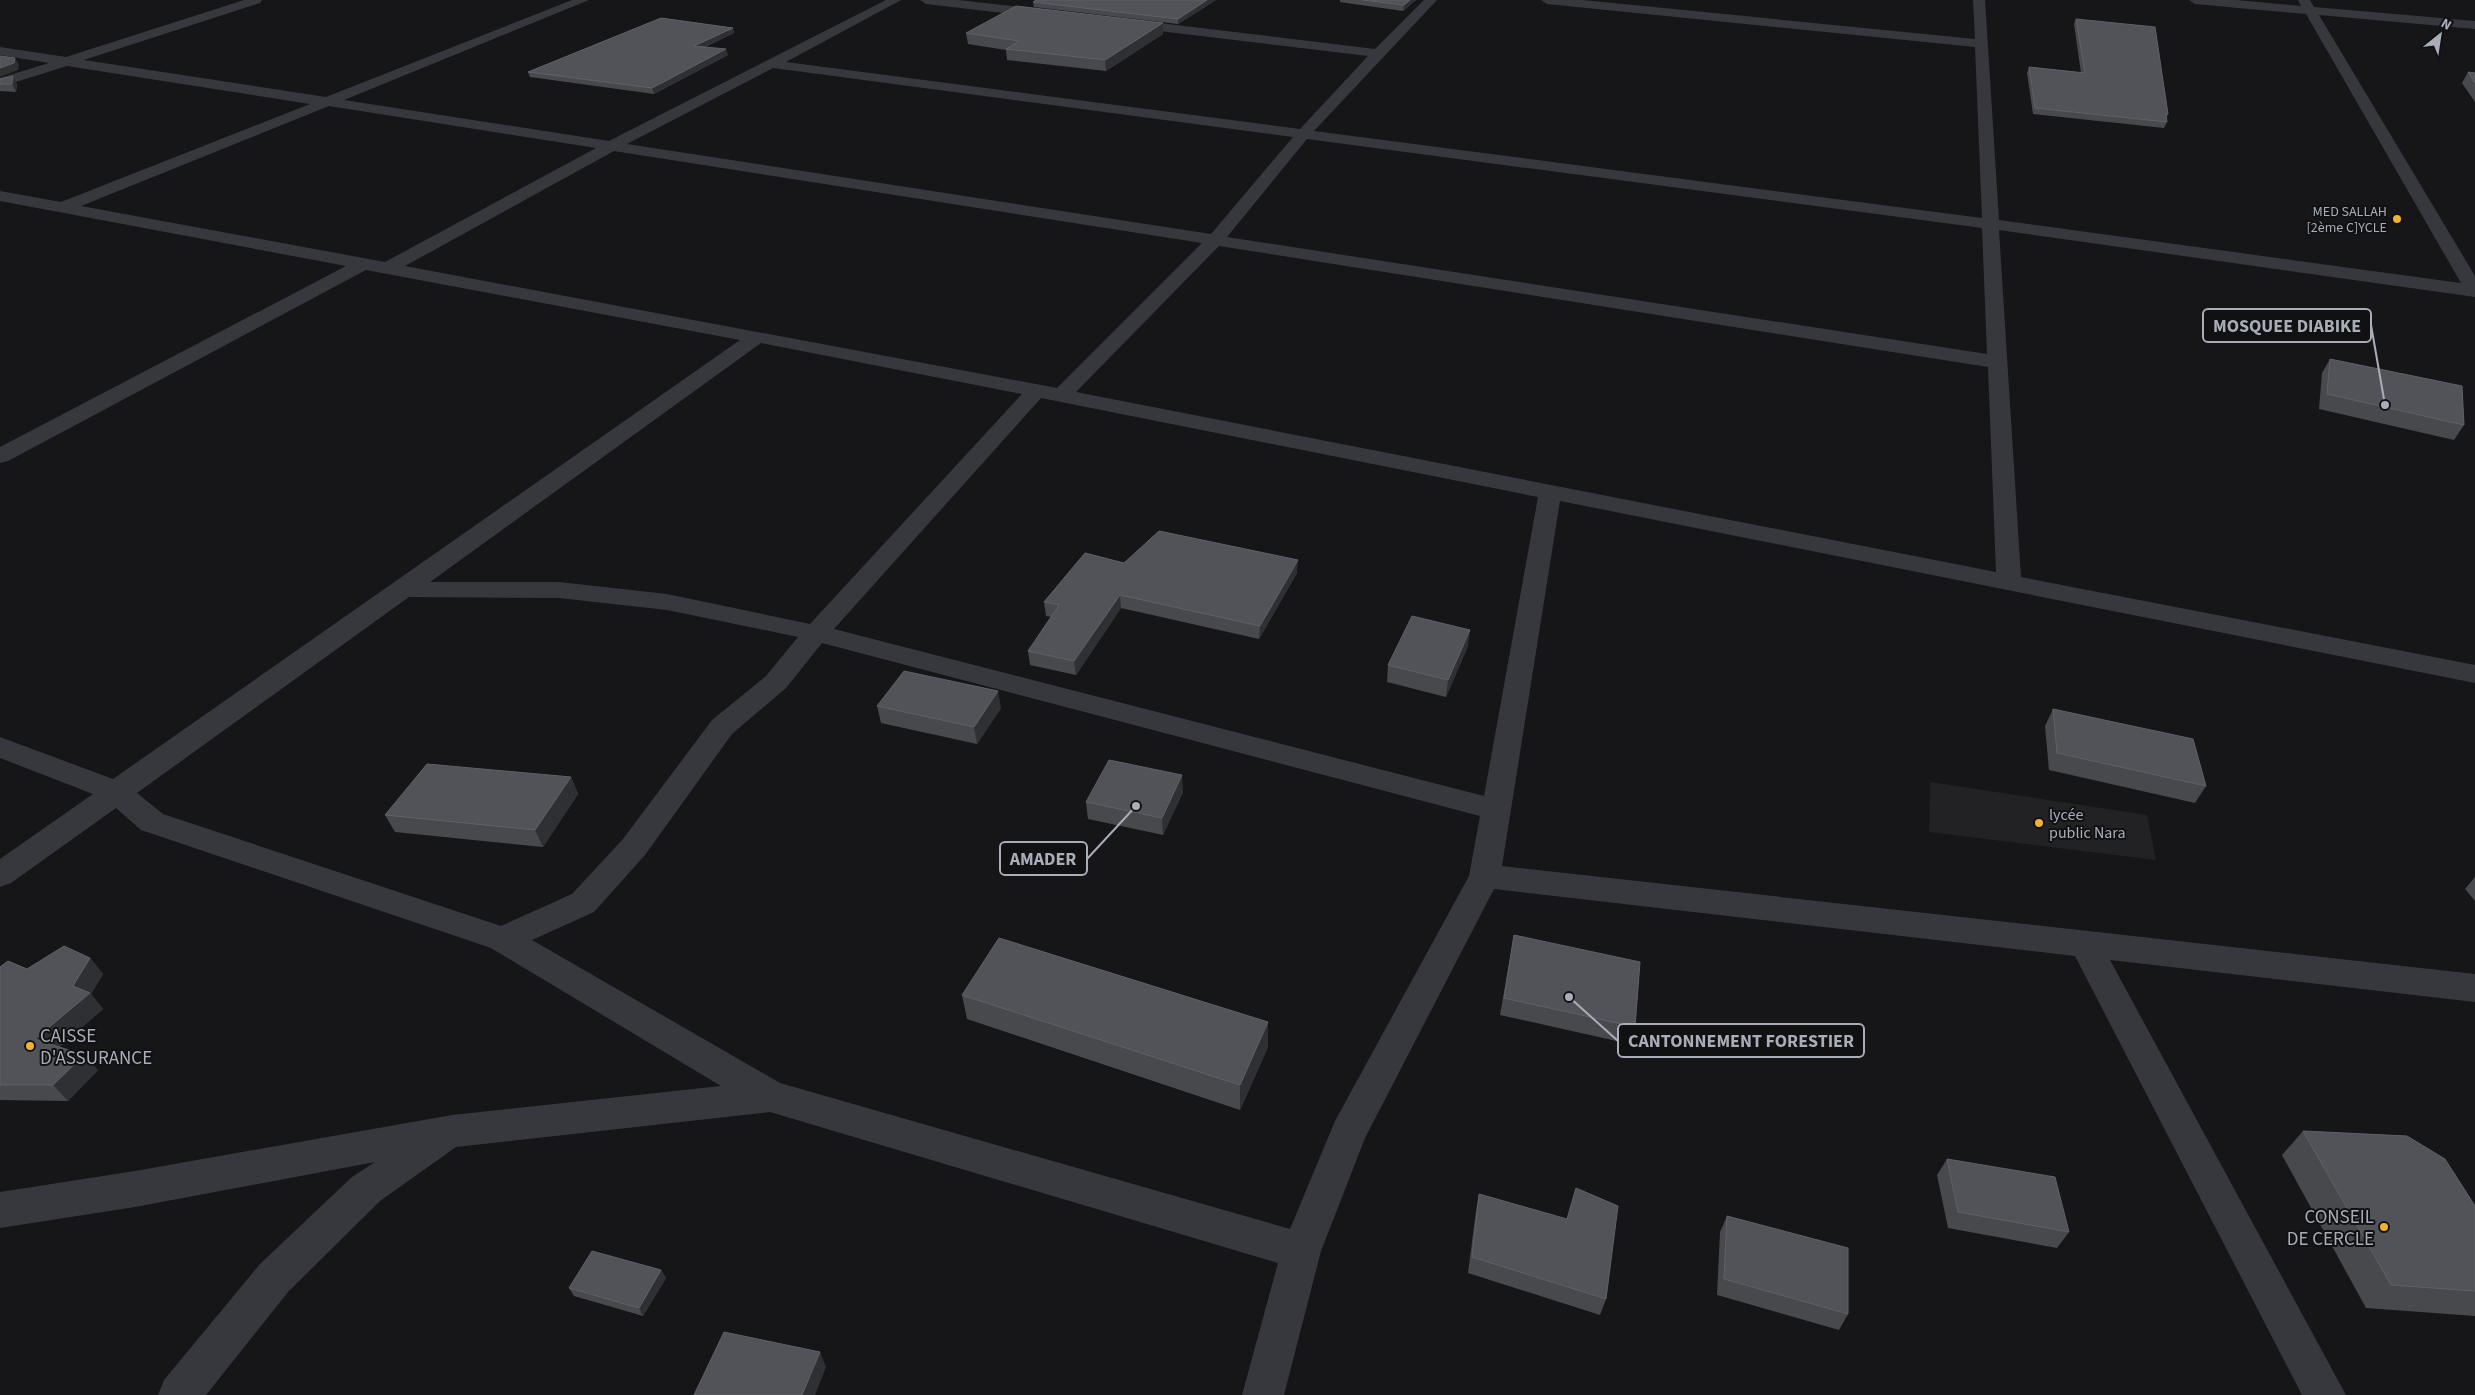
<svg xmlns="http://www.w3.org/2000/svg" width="2475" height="1395" font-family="'Source Sans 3',sans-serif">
  <rect width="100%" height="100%" fill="#161618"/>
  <path fill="#222225" d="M1930 782 2147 815 2156 860 1929 832Z"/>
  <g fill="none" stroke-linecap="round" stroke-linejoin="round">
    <g fill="#37383d" fill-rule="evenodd">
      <path d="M244 0H262L260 3 84 60 326 97 572 0H589L344 100 609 141 886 0H901L786 62 1300 129 1368 56 1126 27 1120 23 1126 19 1375 49 1424 0H1437L1314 131 1982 218 1975 47 1547 4 1541 0H1583L1975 39 1973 0H1985L1999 220 2461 283 2306 14 2195 4 2189 0H2236L2301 6 2298 0H2310L2314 7 2475 21V29L2319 15 2475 276V297L1999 230 2021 577 2475 665V683L1560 501 1502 866 2475 974V1002L2110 960 2346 1395H2302L2075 956 1494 889 1365 1138 1321 1251 1284 1395H1242L1278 1263 770 1112 456 1147 380 1201 288 1292 206 1395H158L164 1380 260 1264 352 1177 375 1162 135 1207 0 1228V1192L135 1171 452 1115 721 1086 491 948 141 830 116 808 11 883 0 887V859L93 794 0 758V737L113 779 740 340 366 270 8 461 0 463V447L346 266 0 201V191L61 202 310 104 67 66 0 87V78L49 63 0 55V47L66 57ZM773 68 1293 137 1211 234 627 144ZM329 106 596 148 385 262 81 206ZM1307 139 1982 228 1987 354 1227 237ZM614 151 1202 243 1057 388 405 266ZM1219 246 1988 367 1996 572 1076 392ZM761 343 1022 394 810 624 667 594 559 582H430ZM1041 398 1538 497 1484 796 834 629ZM409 597 559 598 667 610 798 637 766 676 712 720 623 839 572 894 501 926 163 814 137 793ZM822 643 1480 816 1469 876 1335 1121 1290 1229 780 1083 532 940 594 912 645 855 732 734 786 688Z"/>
      <path d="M920 0H958L1047 10 1053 14 1047 18 926 4Z"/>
    </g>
  </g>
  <g fill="#47494d">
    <path d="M1216 0 1178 24 1034 7 1033 2Z"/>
    <path d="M1340 0H1416L1403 11 1340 2Z"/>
    <path d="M2076 19 2168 114 2166 118 2167 122 2164 128 2033 114 2027 73 2029 67 2081 73 2074 24Z"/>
    <path d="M733 28 734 33 705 47 728 55 654 94 530 77 528 72Z"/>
    <path d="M966 33 1163 34 1106 71 1007 60 1006 50 968 44Z"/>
    <path d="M2468 72 2475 73V102L2462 83Z"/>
    <path d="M0 79 17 84 16 92 0 91Z"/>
    <path d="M2330 359 2464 425 2454 440 2319 409 2322 373Z"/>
    <path d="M1124 563 1297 573 1259 639 1121 608 1076 675 1030 665 1028 651 1052 617 1046 616 1044 602Z"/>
    <path d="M1468 646 1446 697 1387 682 1388 665Z"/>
    <path d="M877 706 1001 708 977 744 881 723Z"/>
    <path d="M2053 709 2206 786 2195 803 2049 770 2045 726Z"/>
    <path d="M571 777 578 794 543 847 395 832 385 815Z"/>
    <path d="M1183 792 1163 835 1088 819 1086 802Z"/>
    <path d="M2475 877V901L2465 889Z"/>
    <path d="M1514 935 1635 1027 1630 1044 1500 1015Z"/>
    <path d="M90 958 103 974 91 994 103 1009 59 1047 98 1070 68 1101 0 1100V967L27 969Z"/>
    <path d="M962 995 1268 1047 1240 1110 967 1019Z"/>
    <path d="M2303 1131 2475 1206V1316L2366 1308 2282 1155Z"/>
    <path d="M1947 1159 2069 1232 2057 1248 1948 1228 1937 1175Z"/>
    <path d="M1479 1194 1606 1299 1600 1315 1468 1273 1476 1211Z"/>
    <path d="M1727 1216 1848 1314 1839 1330 1717 1295 1720 1232Z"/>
    <path d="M661 1270 666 1278 643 1316 574 1296 569 1288Z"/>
  </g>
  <g fill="#2f3033">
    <path d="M1207 0H1216L1178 24V19Z"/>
    <path d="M1410 0H1416L1403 11 1404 5Z"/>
    <path d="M1163 23V34L1106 71 1105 60Z"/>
    <path d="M733 28 734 33 695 51 694 46Z"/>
    <path d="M726 49 728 55 654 94 652 88Z"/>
    <path d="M15 58 19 65 18 70 0 77V68Z"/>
    <path d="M13 76 17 84 16 92 12 84Z"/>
    <path d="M1298 560 1297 573 1259 639 1260 626Z"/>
    <path d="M1120 595 1121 608 1076 675 1074 661Z"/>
    <path d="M1470 630 1468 646 1446 697 1448 680Z"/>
    <path d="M998 691 1001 708 977 744 974 727Z"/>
    <path d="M1182 775 1183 792 1163 835 1162 818Z"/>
    <path d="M571 777 578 794 543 847 535 830Z"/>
    <path d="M90 958 103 974 91 994 103 1009 49 1055 35 1039 73 986Z"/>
    <path d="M1268 1022V1047L1240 1110V1085Z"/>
    <path d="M84 1055 98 1070 68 1101 53 1085Z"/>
    <path d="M661 1270 666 1278 643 1316 639 1308Z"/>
    <path d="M820 1352 826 1367 815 1395H802Z"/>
  </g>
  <g fill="#525359" stroke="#5f6168">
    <path d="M1036 0H1207L1178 19 1033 2Z"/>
    <path d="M1363 0H1410L1404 5Z"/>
    <path d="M1016 6 1163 23 1105 60 1006 49 1019 41 966 33Z"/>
    <path d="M661 18 733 28 694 46 726 49 652 88 528 72Z"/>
    <path d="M2076 19 2155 27 2168 114H2166L2167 122 2035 108 2029 67 2085 73Z"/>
    <path d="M0 56 15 58 14 63 0 68Z"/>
    <path d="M2468 72 2475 73V83Z"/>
    <path d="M13 76 12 84H0V79Z"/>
    <path d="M2330 359 2462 386 2464 425 2327 394Z"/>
    <path d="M1159 531 1298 560 1260 626 1120 595 1074 661 1028 651 1059 605 1044 602 1085 553 1124 563Z"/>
    <path d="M1412 616 1470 630 1448 680 1388 665Z"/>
    <path d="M904 671 998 691 974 727 877 706Z"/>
    <path d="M2053 709 2193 739 2206 786 2057 753Z"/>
    <path d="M1109 760 1182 775 1162 818 1086 802Z"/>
    <path d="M427 764 571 777 535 830 385 815Z"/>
    <path d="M1514 935 1640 962 1635 1027 1504 998Z"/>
    <path d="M999 938 1268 1022 1240 1085 962 995Z"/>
    <path d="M64 946 90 958 73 986 90 993 35 1039 84 1055 53 1085H0V967L8 961 27 969Z"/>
    <path d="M2303 1131 2407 1136 2445 1159 2475 1206V1291L2391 1285Z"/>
    <path d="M1947 1159 2055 1177 2069 1232 1958 1212Z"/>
    <path d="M1576 1188 1618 1206 1606 1299 1472 1257 1479 1194 1567 1219Z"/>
    <path d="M1727 1216 1848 1248V1314L1724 1279Z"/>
    <path d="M592 1251 661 1270 639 1308 569 1288Z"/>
    <path d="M724 1332 820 1352 802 1395H694Z"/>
  </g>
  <g fill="#f2b134" stroke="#111113" stroke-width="2">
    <circle cx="2397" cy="219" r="5"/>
    <circle cx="2039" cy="823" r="5"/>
    <circle cx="30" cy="1046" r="5"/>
    <circle cx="2384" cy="1227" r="5"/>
  </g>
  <g text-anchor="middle" stroke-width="4" stroke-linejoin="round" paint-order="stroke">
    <g font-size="14" fill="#a8adb8" stroke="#111113" text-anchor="end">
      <text x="2387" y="216">MED SALLAH<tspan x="2387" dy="16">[2ème C]YCLE</tspan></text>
    </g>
    <g font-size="16" fill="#a8adb8" stroke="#111113" text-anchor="start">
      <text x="2049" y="820">lycée<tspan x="2049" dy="18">public Nara</tspan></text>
    </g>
    <g font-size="19" fill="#a8adb8" stroke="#111113" text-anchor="start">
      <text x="40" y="1042">CAISSE<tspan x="40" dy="22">D'ASSURANCE</tspan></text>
      <text x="2374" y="1223" text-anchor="end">CONSEIL<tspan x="2374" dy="22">DE CERCLE</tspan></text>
    </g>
  </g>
  <path fill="none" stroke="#a8adb8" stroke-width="2" d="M2385 405L2371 325M1136 806L1087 859M1569 997L1618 1041"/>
  <g fill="#a8adb8" stroke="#111113" stroke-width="2">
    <circle cx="2385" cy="405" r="5"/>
    <circle cx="1136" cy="806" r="5"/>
    <circle cx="1569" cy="997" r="5"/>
  </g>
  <g fill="#111113" stroke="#a8adb8" stroke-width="2">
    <rect x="2203" y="309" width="168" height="33" rx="5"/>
    <rect x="1000" y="842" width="87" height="33" rx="5"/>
    <rect x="1618" y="1024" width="246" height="33" rx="5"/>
  </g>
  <g font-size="18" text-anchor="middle" font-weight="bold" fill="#a8adb8">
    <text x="2287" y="332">MOSQUEE DIABIKE</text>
    <text x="1043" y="865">AMADER</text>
    <text x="1741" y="1047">CANTONNEMENT FORESTIER</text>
  </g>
  <g transform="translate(2440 35) rotate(30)" stroke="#111113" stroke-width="4" paint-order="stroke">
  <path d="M0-4L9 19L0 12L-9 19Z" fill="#a8adb8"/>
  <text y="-8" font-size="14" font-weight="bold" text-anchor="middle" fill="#a8adb8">N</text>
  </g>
</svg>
